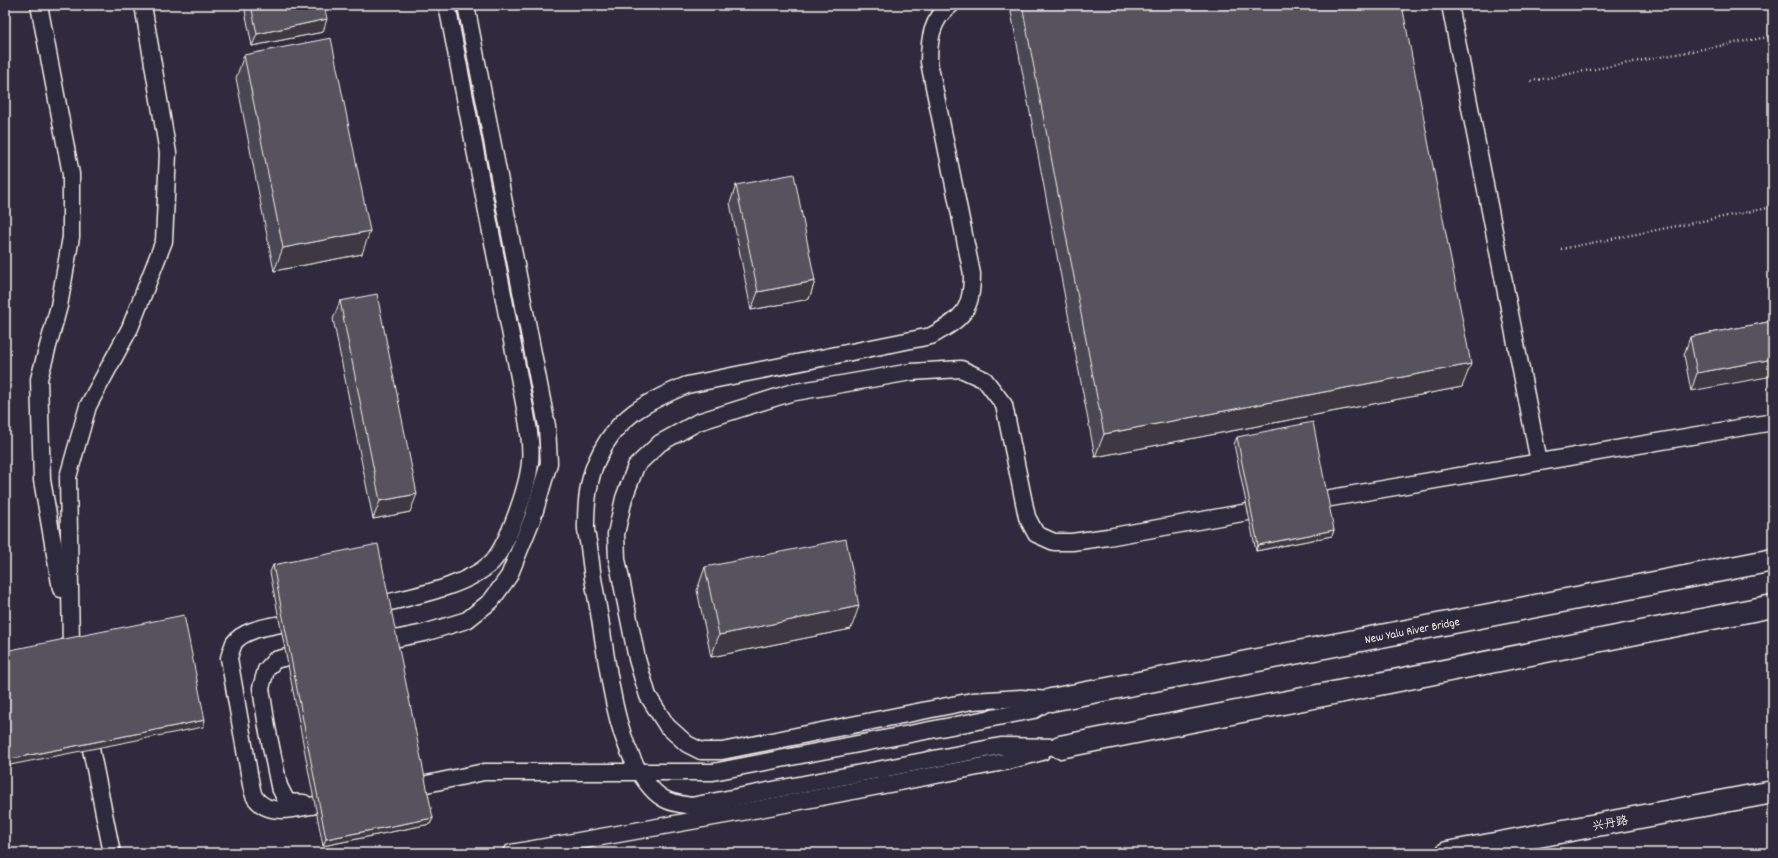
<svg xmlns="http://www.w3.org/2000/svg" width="1778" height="858" font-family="Dekko,'LXGW WenKai TC',sans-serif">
  <rect width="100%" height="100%" fill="#2f2a3d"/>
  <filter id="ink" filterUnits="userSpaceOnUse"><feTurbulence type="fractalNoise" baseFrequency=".025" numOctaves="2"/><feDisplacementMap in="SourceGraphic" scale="8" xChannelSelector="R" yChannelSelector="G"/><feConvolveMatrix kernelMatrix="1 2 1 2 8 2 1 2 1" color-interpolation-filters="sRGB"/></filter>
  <g filter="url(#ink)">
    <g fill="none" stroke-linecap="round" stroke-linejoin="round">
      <g stroke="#f4f1e8" stroke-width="19">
        <g id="lane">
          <path d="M39 5 71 174V237L59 306 39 379 42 480 61 589"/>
          <path d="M951 5C931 19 929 40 929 62L972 274C972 311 963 318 931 336L687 385C646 402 617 416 598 458 589 476 586 503 586 523 585 531 588 539 589 547 591 567 594 587 598 607 608 662 613 745 651 788 663 802 674 803 691 806L1001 746 1060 747"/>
          <path d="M1450 5 1539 462"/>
          <path d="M1325 499 1773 422"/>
          <path d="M386 603C418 595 466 586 491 563 508 546 528 486 530 462 532 444 528 426 525 408L447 5"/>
          <path d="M281 624C266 627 243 630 234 643 232 648 230 654 229 658L251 785C252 789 253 796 256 799 270 817 297 808 316 805"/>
          <path d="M394 639 424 633 467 620 491 601 509 576 533 517 549 463 547 426 466 5"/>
          <path d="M71 644 68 477 88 406 130 328 164 241 168 153 143 5"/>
          <path d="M287 657 275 660 266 670 261 688 267 727 279 786 287 802 304 803"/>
          <path d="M1051 700 1021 698 972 701 722 751H701L687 744 667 726 648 696 637 659 617 559 616 534 624 498 636 466 660 443 698 422 790 393 911 372 961 369 985 380 1004 405 1027 517 1036 534 1054 542H1072L1108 537 1248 512"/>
          <path d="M91 749 112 853"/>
          <path d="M422 785 484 772H713L1034 710 1051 700"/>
          <path d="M511 853 759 809 1004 762 1042 752"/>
        </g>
      </g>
      <g stroke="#f4f1e8" stroke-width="25">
        <g id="highway">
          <path d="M1051 700 1773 560"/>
          <path d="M1060 747 1773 606"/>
          <path d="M1447 853 1773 792"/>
        </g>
      </g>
      <g stroke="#f4f1e8" stroke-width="2.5" stroke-dasharray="1 3" stroke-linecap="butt">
        <path d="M1531 81 1773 36"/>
        <path d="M1561 249 1773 207"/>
      </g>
      <use href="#lane" stroke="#2f2a3d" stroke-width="16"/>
      <use href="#highway" stroke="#2f2a3d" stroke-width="22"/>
    </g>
    <g fill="#4a4752" stroke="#f4f1e8">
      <path d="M248 5H324L323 32 252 46 245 11Z"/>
      <path d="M1013 5H1402L1462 387 1095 457 1011 12Z"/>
      <path d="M244 55 362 254 274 271 236 78Z"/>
      <path d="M736 185 815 281 809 299 751 310 730 203Z"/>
      <path d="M340 301 410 512 373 519 333 319Z"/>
      <path d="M1773 321 1691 391 1684 355 1690 337Z"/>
      <path d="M1237 437 1334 530 1332 536 1256 551 1234 444Z"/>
      <path d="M273 565 433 818 430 824 323 846 270 572Z"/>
      <path d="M705 567 851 629 711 657 697 590Z"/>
    </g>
    <g fill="#3c3942" stroke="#f4f1e8">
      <path d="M327 19 323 32 252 46 257 34Z"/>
      <path d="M370 231 362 254 274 271 283 248Z"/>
      <path d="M815 281 809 299 751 310 758 292Z"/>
      <path d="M1773 359V376L1691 391 1697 373Z"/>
      <path d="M1471 364 1462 387 1095 457 1104 434Z"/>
      <path d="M417 494 410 512 373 519 380 501Z"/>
      <path d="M1334 530 1332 536 1256 551 1258 545Z"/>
      <path d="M859 606 851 629 711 657 719 635Z"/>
      <path d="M205 720 203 727 5 766V760Z"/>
      <path d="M433 818 430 824 323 846 326 839Z"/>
    </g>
    <g fill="#56525f" stroke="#f4f1e8">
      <path d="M251 5H324L327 19 257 34Z"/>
      <path d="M1022 5H1402L1471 364 1104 434Z"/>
      <path d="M331 38 370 231 283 248 244 55Z"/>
      <path d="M794 174 815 281 758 292 736 185Z"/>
      <path d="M377 294 417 494 380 501 340 301Z"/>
      <path d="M1773 321V359L1697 373 1690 337Z"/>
      <path d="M1313 422 1334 530 1258 545 1237 437Z"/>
      <path d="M846 539 859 606 719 635 705 567Z"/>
      <path d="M378 544 433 818 326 839 273 565Z"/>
      <path d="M184 615 205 720 5 760V651Z"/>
    </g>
  </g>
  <g text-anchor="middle" stroke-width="4" stroke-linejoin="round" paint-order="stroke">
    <g font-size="12" fill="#f4f1e8" stroke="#2f2a3d">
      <text transform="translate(1412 630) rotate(-11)" y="4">New Yalu River Bridge</text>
      <text transform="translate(1610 823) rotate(-11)" y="4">兴丹路</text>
    </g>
  </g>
  <rect width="1778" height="858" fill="none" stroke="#2f2a3d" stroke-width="20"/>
  <rect x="10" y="10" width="1758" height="838" fill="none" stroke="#f4f1e8" stroke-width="1.5" filter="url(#ink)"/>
</svg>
